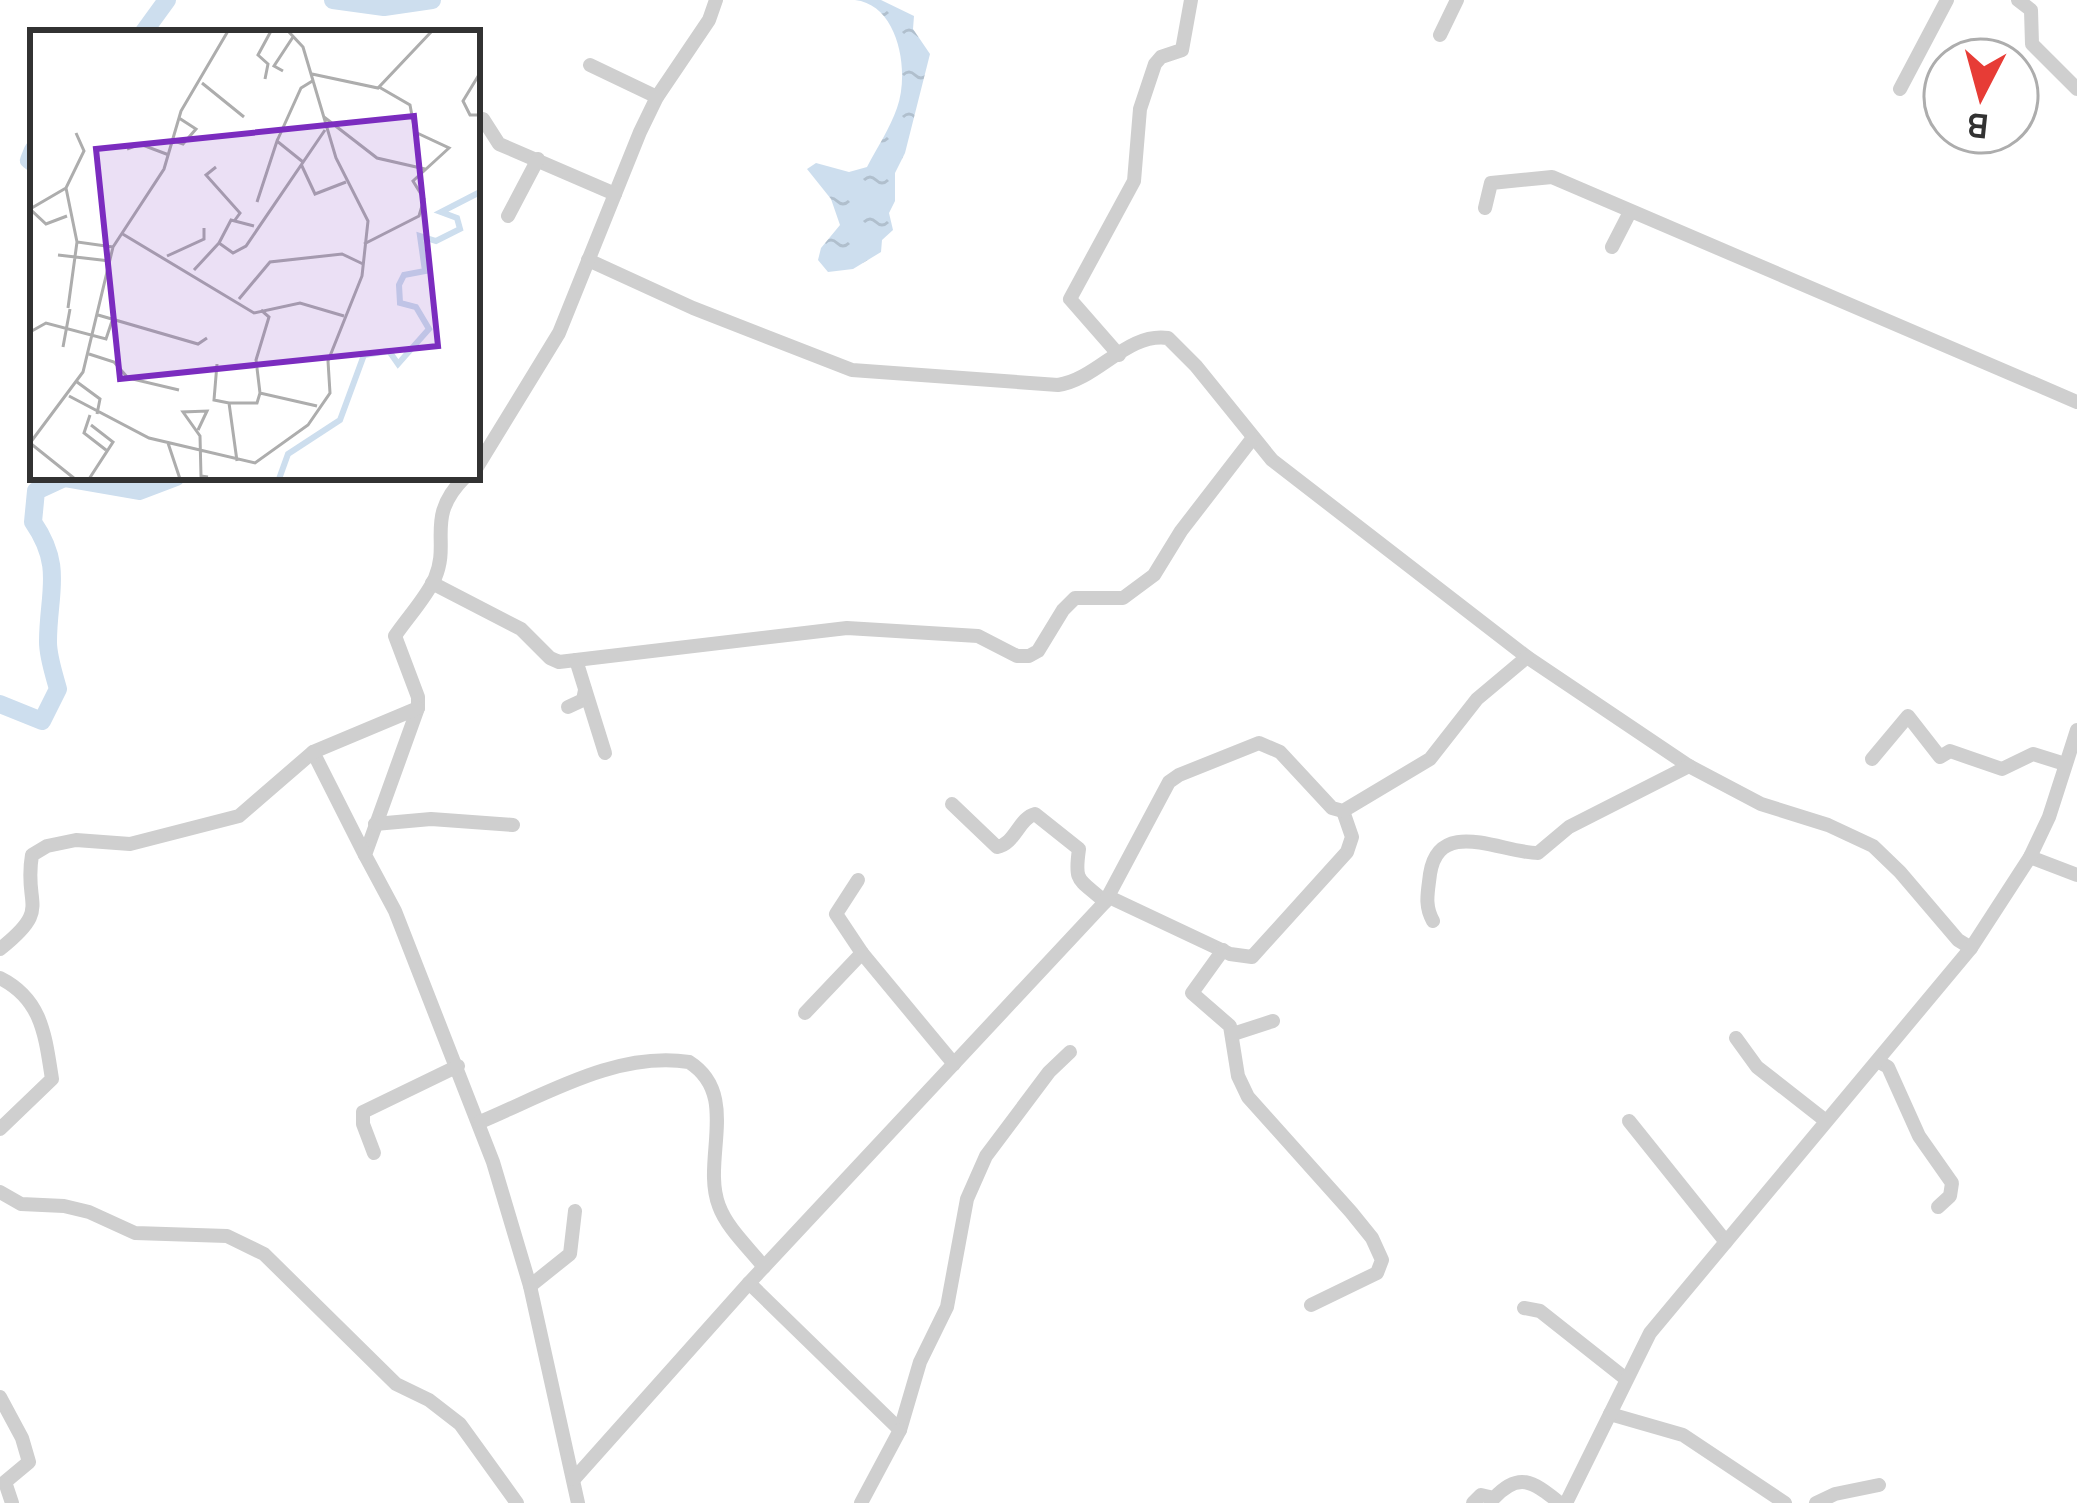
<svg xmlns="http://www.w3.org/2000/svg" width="2077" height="1503" font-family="Manrope,sans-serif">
  <defs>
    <pattern id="water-ripples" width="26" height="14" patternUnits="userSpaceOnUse" patternTransform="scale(3)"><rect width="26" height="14" fill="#cddeee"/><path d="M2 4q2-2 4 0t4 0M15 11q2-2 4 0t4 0" fill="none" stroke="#b0bfcd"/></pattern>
  </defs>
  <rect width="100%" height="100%" fill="#fff"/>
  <path fill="url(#water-ripples)" d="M855 0H881L914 16 913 29 930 54 905 153 895 173V201L889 213 893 230 882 240 881 252 853 269 828 272 818 260 821 248 840 225 831 199 807 169 816 163 849 172 867 167C877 148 890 128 897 108 910 72 899 5 855 0Z"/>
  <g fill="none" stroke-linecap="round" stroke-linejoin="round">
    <g stroke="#cddeee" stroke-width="18">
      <path d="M333 0 384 7 432 0"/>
      <path d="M143 33 167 0"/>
      <path d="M33 150 29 160 33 163"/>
      <path d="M0 704 42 721 58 689C54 674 48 657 48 642 48 593 64 567 33 522L36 491 64 478 139 491 176 477"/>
    </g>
    <g stroke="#cfcfcf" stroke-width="14">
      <path d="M2018 0 2031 10 2032 44 2077 89"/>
      <path d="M1440 35 1457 0"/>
      <path d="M590 65 657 97"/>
      <path d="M1900 89 1947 0"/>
      <path d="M483 119 499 144 615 194"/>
      <path d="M1485 208 1491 183 1552 177 2077 402"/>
      <path d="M508 216 538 159"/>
      <path d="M1612 247 1630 212"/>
      <path d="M588 260 693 308 852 370 1058 385C1098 379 1127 332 1168 338L1196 366 1272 460 1527 657 1689 766 1761 804 1828 825 1873 846 1900 872 1958 940 1971 948"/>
      <path d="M1119 355 1070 299 1134 181 1140 109 1155 64 1161 57 1182 50 1191 0"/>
      <path d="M477 467 559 333 640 132 657 97 709 20 716 0"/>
      <path d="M465 477C424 518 451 541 435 578 426 598 407 618 395 636L418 697V708L365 855 395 911 493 1162 530 1286 578 1503"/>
      <path d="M432 583 521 629 550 658 559 662 847 628 978 636 1017 656H1029L1038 651 1063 610 1075 598H1123L1154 575 1181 531 1252 439"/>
      <path d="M576 660 605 753"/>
      <path d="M568 707 583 700 585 690"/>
      <path d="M313 752 365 855"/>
      <path d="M1872 759 1908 716 1940 757 1950 751 2002 769 2033 754 2065 764"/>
      <path d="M952 804 997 847C1015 844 1019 818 1035 814L1079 849C1074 884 1079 878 1105 902"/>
      <path d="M375 824 431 819 513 825"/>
      <path d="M2030 857 2077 875"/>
      <path d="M858 880 836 914 862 953"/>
      <path d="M1109 897 1230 954 1252 957 1347 852 1352 837 1343 811"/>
      <path d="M1433 921C1424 905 1428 892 1430 874 1439 816 1502 853 1538 853L1569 827 1689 766"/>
      <path d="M0 949C53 907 23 907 32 855L47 846 76 840 130 844 239 816 313 752 418 708"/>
      <path d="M1223 950 1192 993 1230 1026 1238 1076 1248 1097 1351 1212 1372 1238 1382 1260 1377 1273 1311 1305"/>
      <path d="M0 978C42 999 45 1035 52 1079L0 1129"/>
      <path d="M805 1013 862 953 954 1064"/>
      <path d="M1233 1034 1273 1021"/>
      <path d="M1736 1038 1757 1067 1826 1121"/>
      <path d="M1879 1062 1888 1067 1919 1136 1952 1183 1950 1196 1938 1207"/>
      <path d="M1629 1121 1726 1242"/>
      <path d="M480 1122C545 1095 616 1051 689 1062 741 1095 701 1160 719 1206 727 1228 749 1248 764 1267"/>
      <path d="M374 1153 363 1124V1112L458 1066"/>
      <path d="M0 1192 21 1204 64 1206 89 1212 135 1233 227 1236 264 1254 396 1384 429 1400 460 1424 517 1503"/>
      <path d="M749 1283 900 1430 920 1362 947 1307 967 1199 986 1156 1049 1072 1070 1052"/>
      <path d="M530 1286 570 1254 575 1211"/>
      <path d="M1524 1308 1540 1311 1626 1379"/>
      <path d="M0 1397 22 1438 29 1462 5 1482 12 1503"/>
      <path d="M1610 1414 1683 1435 1785 1503"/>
      <path d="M574 1479 749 1283 1105 902 1169 782 1179 775 1259 743 1280 752 1332 808 1343 811 1430 759 1477 699 1527 657"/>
      <path d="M861 1503 900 1430"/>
      <path d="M1473 1503 1481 1495 1494 1498C1520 1470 1534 1483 1560 1503"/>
      <path d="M1566 1503 1650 1333 1971 948 2030 857 2049 817 2077 730"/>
      <path d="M1816 1503 1835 1494 1879 1485"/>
    </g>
  </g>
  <g transform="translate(30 30)">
    <rect width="450" height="450" fill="#fff"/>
    <path fill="none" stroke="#cddeee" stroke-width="6" d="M249 449 258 424 310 390 334 325 359 321 368 334 399 299 386 277 370 273 369 255 374 245 395 241 390 206 406 211 430 199 427 188 411 182 450 162"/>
    <path fill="none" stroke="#adadad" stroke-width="3" d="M253 41 244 36 263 7M450 43 433 71 440 85H450M282 44 348 58 402 1M235 49 238 34 228 25 241 1M172 53 214 87M294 87 347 128 395 139M144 111 153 114 166 99 149 88M247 111 271 58 284 50M97 119 110 114 139 125M271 134 285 164 316 152M186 137 176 145 210 183 205 190M36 158 47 212 83 217M227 172 247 111 273 132M37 186 16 194 0 179 36 158 54 121 46 103M91 203 224 283 270 273 314 286M189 213 201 190 224 196M334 214 389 186 394 169 383 151 419 118 385 102 380 75 349 57M28 225 80 231M137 226 174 209V198M164 240 189 213 203 223 216 216 295 100M209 269 240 232 312 224 333 234M38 278 47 212M68 285 168 314 177 308M0 302 16 293 76 309 83 288M33 317 40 279M59 324 84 332 98 348 149 360M187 334 184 370 199 373M47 352 70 369 67 384M230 363 226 330 239 287 231 280M39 366 119 408 225 433 278 395 300 363 298 331 332 246 338 191 306 128 273 17 258 1M60 385 54 403 76 420M168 400 177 381 153 382 170 406 171 446 178 447M138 413 150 449M207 431 199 373H227L230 363 287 376M45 449 0 413 53 342 83 217 134 139 151 81 198 1M59 449 83 412 61 395"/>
    <path fill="#7b2cbf" fill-opacity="0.15" stroke="#7b2cbf" stroke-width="6" d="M384 86 408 316 90 349 66 119Z"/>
    <rect width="450" height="450" fill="none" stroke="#323232" stroke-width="6"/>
  </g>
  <g transform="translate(1981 96) rotate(186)"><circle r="57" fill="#ffffff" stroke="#adadad" stroke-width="3"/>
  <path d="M0-9L21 45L0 30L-21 45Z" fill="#e73c36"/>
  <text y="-18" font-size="33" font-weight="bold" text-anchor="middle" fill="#323232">B</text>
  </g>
</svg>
